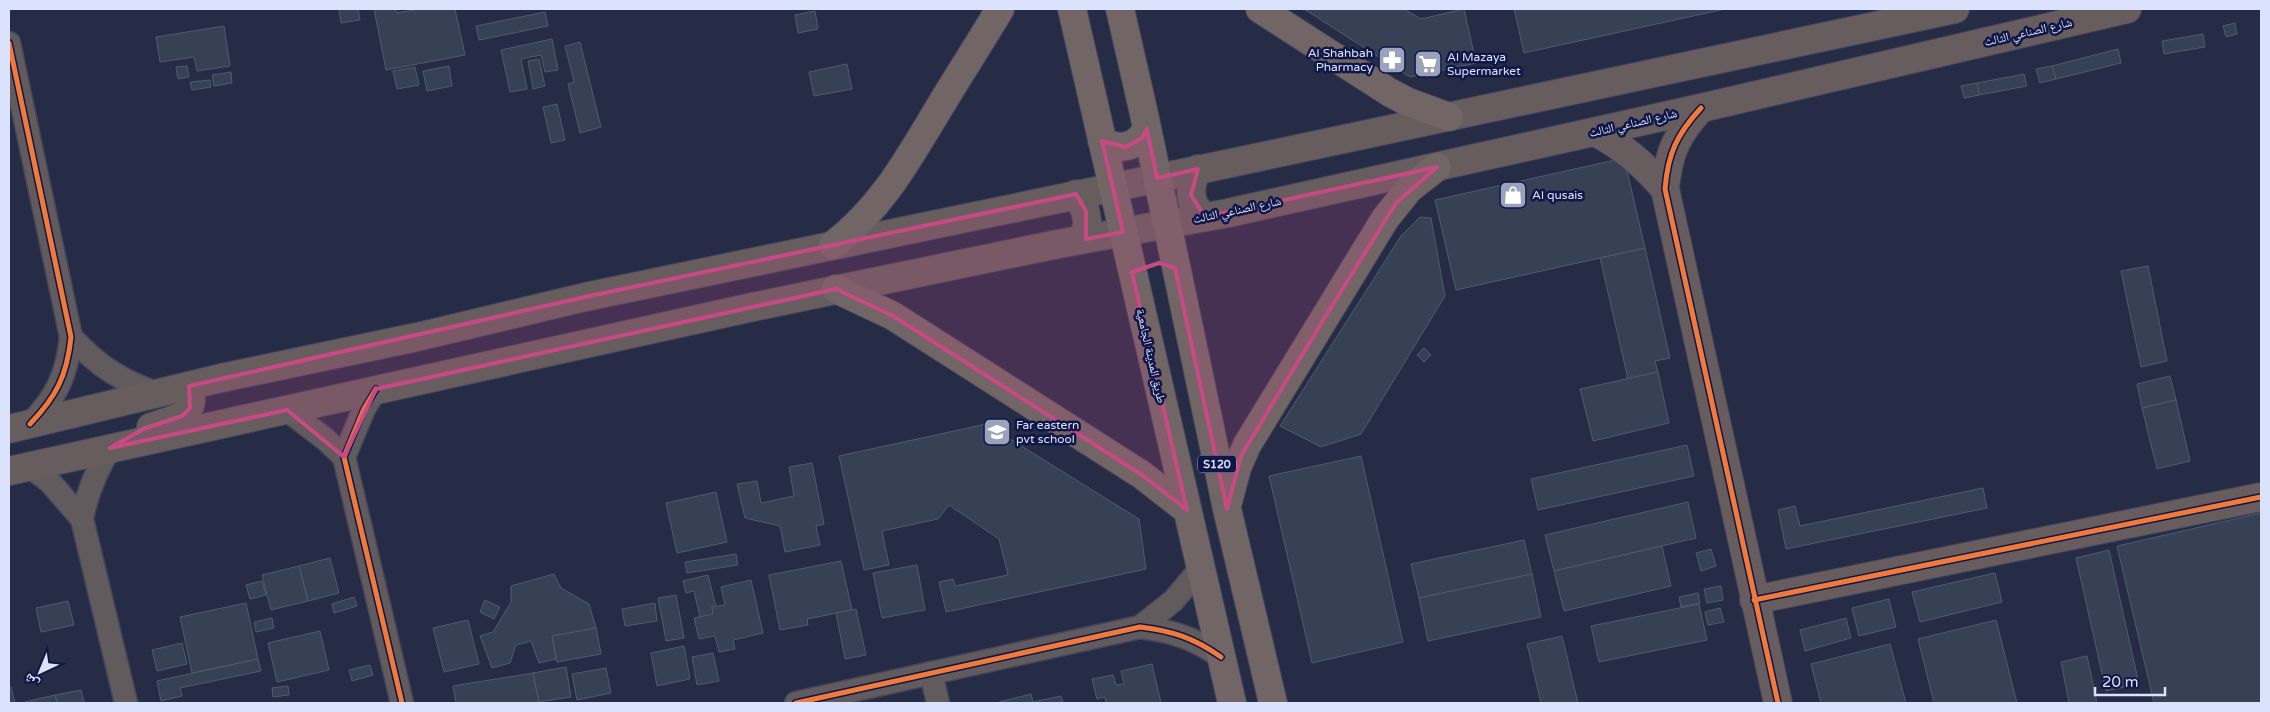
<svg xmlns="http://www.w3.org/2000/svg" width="2270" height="712" font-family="'Varela Round','Noto Naskh Arabic',sans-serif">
  <rect width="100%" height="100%" fill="#262b46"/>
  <g fill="#364156" stroke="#505b70">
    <path d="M339 9H358L360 20 341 23Z"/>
    <path d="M374 9H396V13L420 9H455L465 55 386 70Z"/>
    <path d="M1304 9H1404L1421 19 1464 9 1476 63 1410 77Z"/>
    <path d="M1514 9H1725L1524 53Z"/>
    <path d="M815 11 818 29 798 33 795 15Z"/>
    <path d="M545 12 548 26 479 40 476 26Z"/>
    <path d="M2235 23 2237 34 2226 37 2223 26Z"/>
    <path d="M224 26 230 66 197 71 194 57 160 62 156 37Z"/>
    <path d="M2203 34 2205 47 2164 54 2162 41Z"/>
    <path d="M552 39 558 70 545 72 541 55 521 59 527 89 510 92 501 50Z"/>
    <path d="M580 42 601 127 580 133 568 84 574 82 565 46Z"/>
    <path d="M2118 49 2121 63 2056 79 2052 66Z"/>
    <path d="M539 59 545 86 533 89 528 61Z"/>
    <path d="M847 64 852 89 814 96 809 72Z"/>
    <path d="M187 66 189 77 178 79 176 67Z"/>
    <path d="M449 66 452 86 427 91 423 71Z"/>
    <path d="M2052 66 2056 79 2040 83 2036 69Z"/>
    <path d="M415 67 419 85 397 89 393 71Z"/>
    <path d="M231 72 232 83 214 86 212 75Z"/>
    <path d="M2024 74 2027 86 1979 95 1977 83Z"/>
    <path d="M210 80 211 87 192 90 190 82Z"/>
    <path d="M1977 83 1979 95 1964 98 1961 86Z"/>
    <path d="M557 104 565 140 551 143 543 107Z"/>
    <path d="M1624 158 1645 248 1456 290 1435 200Z"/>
    <path d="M1420 217 1431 218 1445 296 1361 434 1321 447 1280 426 1401 236Z"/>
    <path d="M1645 248 1670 358 1655 361 1658 372 1628 379 1600 258Z"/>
    <path d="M2148 266 2167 361 2141 367 2121 271Z"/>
    <path d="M1424 348 1431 355 1424 362 1417 355Z"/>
    <path d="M1658 372 1669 423 1593 441 1580 389Z"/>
    <path d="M2170 376 2176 400 2142 408 2137 384Z"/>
    <path d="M2176 400 2190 461 2157 469 2142 408Z"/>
    <path d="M986 424 1139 519 1146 569 946 612 939 582 953 579 955 586 1008 575 999 539 949 505 938 519 882 531 889 565 864 570 839 456Z"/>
    <path d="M1687 445 1694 476 1538 510 1531 479Z"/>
    <path d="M1361 456 1403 642 1312 663 1269 476Z"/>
    <path d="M812 463 824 524 816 526 820 545 785 552 780 526 745 518 737 484 757 481 761 503 794 496 789 467Z"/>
    <path d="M1983 488 1987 508 1786 549 1778 510 1795 506 1800 526Z"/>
    <path d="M716 492 727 542 677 553 666 503Z"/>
    <path d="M1688 502 1696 538 1554 571 1545 535Z"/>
    <path d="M2261 513V703H2154L2117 546Z"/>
    <path d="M1524 540 1532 574 1419 598 1411 564Z"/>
    <path d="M1662 546 1671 586 1564 611 1554 571Z"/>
    <path d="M1711 549 1716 566 1701 571 1696 553Z"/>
    <path d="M2109 550 2139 684 2106 691 2076 558Z"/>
    <path d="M736 554 738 565 687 573 685 562Z"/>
    <path d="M330 558 339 593 308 601 299 566Z"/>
    <path d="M841 561 852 610 807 619 808 625 780 630 769 575Z"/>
    <path d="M917 565 925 610 882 618 873 573Z"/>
    <path d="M299 566 308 601 271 610 262 575Z"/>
    <path d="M1995 573 2002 602 1920 622 1912 592Z"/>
    <path d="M554 574 561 588 589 604 596 628 552 636 556 659 539 663 531 641 516 645 510 663 492 668 480 636 493 632 511 602V586Z"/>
    <path d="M1532 574 1541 617 1428 641 1419 598Z"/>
    <path d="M708 575 716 607H712L713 614 700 617 694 591 686 593 683 581Z"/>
    <path d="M751 580 763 633 733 640 735 649 719 652 715 636 699 639 694 618 713 614 712 607 725 605 721 587Z"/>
    <path d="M262 581 266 595 250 599 246 585Z"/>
    <path d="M1721 586 1723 600 1707 603 1704 589Z"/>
    <path d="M1698 593 1700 603 1681 607 1679 597Z"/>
    <path d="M676 595 684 638 666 641 658 598Z"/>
    <path d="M354 597 357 606 334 613 332 604Z"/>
    <path d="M1889 599 1896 627 1859 636 1852 608Z"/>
    <path d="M485 600 500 607 494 619 480 612Z"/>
    <path d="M68 601 74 625 41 632 36 608Z"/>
    <path d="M246 603 258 659 192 673 180 617Z"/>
    <path d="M655 603 657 621 625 626 622 609Z"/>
    <path d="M1699 604 1707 640 1599 662 1591 626Z"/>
    <path d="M1720 608 1724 622 1708 625 1705 612Z"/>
    <path d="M856 609 866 655 845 659 836 613Z"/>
    <path d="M272 618 274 628 256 632 254 622Z"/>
    <path d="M1846 618 1851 638 1805 651 1800 630Z"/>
    <path d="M468 620 479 664 444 672 433 628Z"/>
    <path d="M1996 620 2017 703H1934L1918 639Z"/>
    <path d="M596 628 601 654 557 662 552 636Z"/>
    <path d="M320 631 329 670 277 682 268 643Z"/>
    <path d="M1562 636 1578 703H1541L1527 644Z"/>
    <path d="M182 643 187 664 157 671 152 650Z"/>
    <path d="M1890 644 1906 703H1821L1811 664Z"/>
    <path d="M684 646 690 679 657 686 651 653Z"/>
    <path d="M713 653 719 681 697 685 692 657Z"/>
    <path d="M2087 656 2097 703H2069L2061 662Z"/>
    <path d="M258 659 261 671 180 688 182 696 161 701 157 681Z"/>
    <path d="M1152 664 1161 703H1106L1105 697 1097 699 1092 679 1113 675 1116 685 1124 684 1121 671Z"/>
    <path d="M370 665 373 675 352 681 349 670Z"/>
    <path d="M566 667 571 697 538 702 533 673Z"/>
    <path d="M606 668 611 693 577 700 572 674Z"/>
    <path d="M533 673 539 703H456L453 686Z"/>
    <path d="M288 686 289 695 273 697 272 688Z"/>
    <path d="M11 687 15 703H9V688Z"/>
    <path d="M81 690 84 703H57L55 695Z"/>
    <path d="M1031 694 1033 702 1061 696 1063 703H999V702Z"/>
    <path d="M55 695 57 703H25V702Z"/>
  </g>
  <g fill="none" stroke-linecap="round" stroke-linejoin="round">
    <g stroke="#42465d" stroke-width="25">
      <g id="street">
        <path d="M9 43 71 337C67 376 56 397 30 424"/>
        <path d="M71 337C98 366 121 381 159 394"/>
        <path d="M376 389 364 409 344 457 402 703"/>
        <path d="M287 410 325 439 344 457"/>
        <path d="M110 448C96 471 87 492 82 519L126 703"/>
        <path d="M30 467 50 482 82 519"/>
        <path d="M1140 627 1173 601 1200 569"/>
        <path d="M931 673 938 703"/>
        <path d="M796 703 1140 627C1173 631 1194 638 1221 657"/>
      </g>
    </g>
    <g stroke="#42465d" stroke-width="30">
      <g id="secondary">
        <path d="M1701 108C1677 134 1668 153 1665 189L1778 703"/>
        <path d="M1595 132C1624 147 1644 165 1665 189"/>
        <path d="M1198 169C1188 187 1188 205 1205 217"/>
        <path d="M1076 194C1087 209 1090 222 1084 239"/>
        <path d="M151 427C175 419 198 417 189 386"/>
        <path d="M9 429 221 378 417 337 585 297 1217 166 1955 9"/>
        <path d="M9 471 753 307 1058 244 1228 213 1701 108 2127 9"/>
        <path d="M1754 600 2261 497"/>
      </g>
    </g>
    <g stroke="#42465d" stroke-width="30">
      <g id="primary">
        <path d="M1072 9 1232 703"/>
        <path d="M1120 9 1144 114 1227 509 1273 703"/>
        <path d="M1260 9 1389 92 1408 102 1449 117"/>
        <path d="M1102 141C1120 151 1136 148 1147 129"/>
        <path d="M833 245C880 209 906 163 936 113 957 78 979 44 1000 9"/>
        <path d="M836 289 893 316 1142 475 1187 510"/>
        <path d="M1228 502 1237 468 1247 445 1385 219 1409 189 1437 167"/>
      </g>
    </g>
    <use href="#street" stroke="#625b5e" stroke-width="22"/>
    <use href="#secondary" stroke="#675d5f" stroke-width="28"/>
    <use href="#primary" stroke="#716566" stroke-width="28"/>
    <g stroke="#101747" stroke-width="8">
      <g id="cycleway">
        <path d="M9 43 71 337C67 376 56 397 30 424"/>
        <path d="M1701 108C1677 134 1668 153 1665 189L1778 703"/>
        <path d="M376 389 364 409 344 457 402 703"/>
        <path d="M1754 600 2261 497"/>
        <path d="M796 703 1140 627C1173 631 1194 638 1221 657"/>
      </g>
    </g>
    <use href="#cycleway" stroke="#f17a3a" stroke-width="5"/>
  </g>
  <path fill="#c84a83" fill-opacity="0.2" stroke="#c84a83" stroke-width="4" stroke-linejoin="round" d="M1147 129 1157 178 1198 169 1191 195 1205 217 1437 167 1396 203 1322 322 1241 456 1227 509 1175 268 1159 263 1132 272 1187 510 1142 475 893 316 836 289 376 389 344 457 287 410 110 448 143 429 182 416 190 408 189 386 585 297 1076 194 1086 211V239L1123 232 1102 141 1126 147 1142 138Z"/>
  <defs>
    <g id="pharmacy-square" transform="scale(1.4375)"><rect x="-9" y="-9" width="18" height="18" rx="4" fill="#9ba2bc" stroke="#101747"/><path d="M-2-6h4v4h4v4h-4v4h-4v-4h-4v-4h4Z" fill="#fff"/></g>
    <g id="supermarket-square" transform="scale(1.4375)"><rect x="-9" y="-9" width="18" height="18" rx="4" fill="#9ba2bc" stroke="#101747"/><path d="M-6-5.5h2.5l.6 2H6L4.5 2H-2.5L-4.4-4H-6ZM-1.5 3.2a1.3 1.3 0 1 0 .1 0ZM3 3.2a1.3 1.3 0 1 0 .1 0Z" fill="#fff"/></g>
    <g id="shop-square" transform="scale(1.4375)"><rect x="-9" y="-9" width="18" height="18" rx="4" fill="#9ba2bc" stroke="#101747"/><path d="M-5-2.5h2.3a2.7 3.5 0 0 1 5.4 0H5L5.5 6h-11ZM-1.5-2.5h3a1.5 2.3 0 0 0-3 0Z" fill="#fff"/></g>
    <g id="school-square" transform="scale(1.4375)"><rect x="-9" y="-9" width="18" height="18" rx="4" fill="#9ba2bc" stroke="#101747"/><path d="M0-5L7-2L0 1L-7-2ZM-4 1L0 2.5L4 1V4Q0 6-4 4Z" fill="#fff"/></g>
  </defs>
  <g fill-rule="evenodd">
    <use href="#pharmacy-square" x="1392" y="60"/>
    <use href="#supermarket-square" x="1428" y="64"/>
    <use href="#shop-square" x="1513" y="195"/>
    <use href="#school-square" x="997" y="432"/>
  </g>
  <g text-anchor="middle" stroke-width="5" stroke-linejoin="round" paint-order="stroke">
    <rect fill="#101747" stroke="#9da5c6" stroke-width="1" x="1198" y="455.5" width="38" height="17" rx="4"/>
    <g font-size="11" font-weight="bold" fill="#dae2fc">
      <text x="1217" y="468">S120</text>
    </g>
    <g font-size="12" fill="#dae2fc" stroke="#101747">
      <text transform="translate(2028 32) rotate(-13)" y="4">شارع الصناعي الثالث</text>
      <text transform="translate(1633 123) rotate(-13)" y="4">شارع الصناعي الثالث</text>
      <text transform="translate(1237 210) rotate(-12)" y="4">شارع الصناعي الثالث</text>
      <text transform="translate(1151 356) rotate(77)" y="4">طريق المدينة الجامعية</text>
    </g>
    <g font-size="12" fill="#dae2fc" stroke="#101747" text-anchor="start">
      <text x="1373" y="57" text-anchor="end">Al Shahbah<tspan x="1373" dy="14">Pharmacy</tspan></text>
      <text x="1447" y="61">Al Mazaya<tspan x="1447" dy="14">Supermarket</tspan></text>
      <text x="1532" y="199">Al qusais</text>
      <text x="1016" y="429">Far eastern<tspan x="1016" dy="14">pvt school</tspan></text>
    </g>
  </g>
  <rect width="2270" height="712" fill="none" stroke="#dae2fc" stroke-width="20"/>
  <g transform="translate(40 672) rotate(224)" stroke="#101747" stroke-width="4" paint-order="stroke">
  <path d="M0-4L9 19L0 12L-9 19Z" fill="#dae2fc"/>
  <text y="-8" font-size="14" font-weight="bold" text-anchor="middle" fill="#dae2fc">ش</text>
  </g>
  <path d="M2095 687v8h70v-8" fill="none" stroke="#dae2fc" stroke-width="2.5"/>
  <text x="2102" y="687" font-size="15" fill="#dae2fc" stroke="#101747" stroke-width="4" paint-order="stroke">20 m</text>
</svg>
